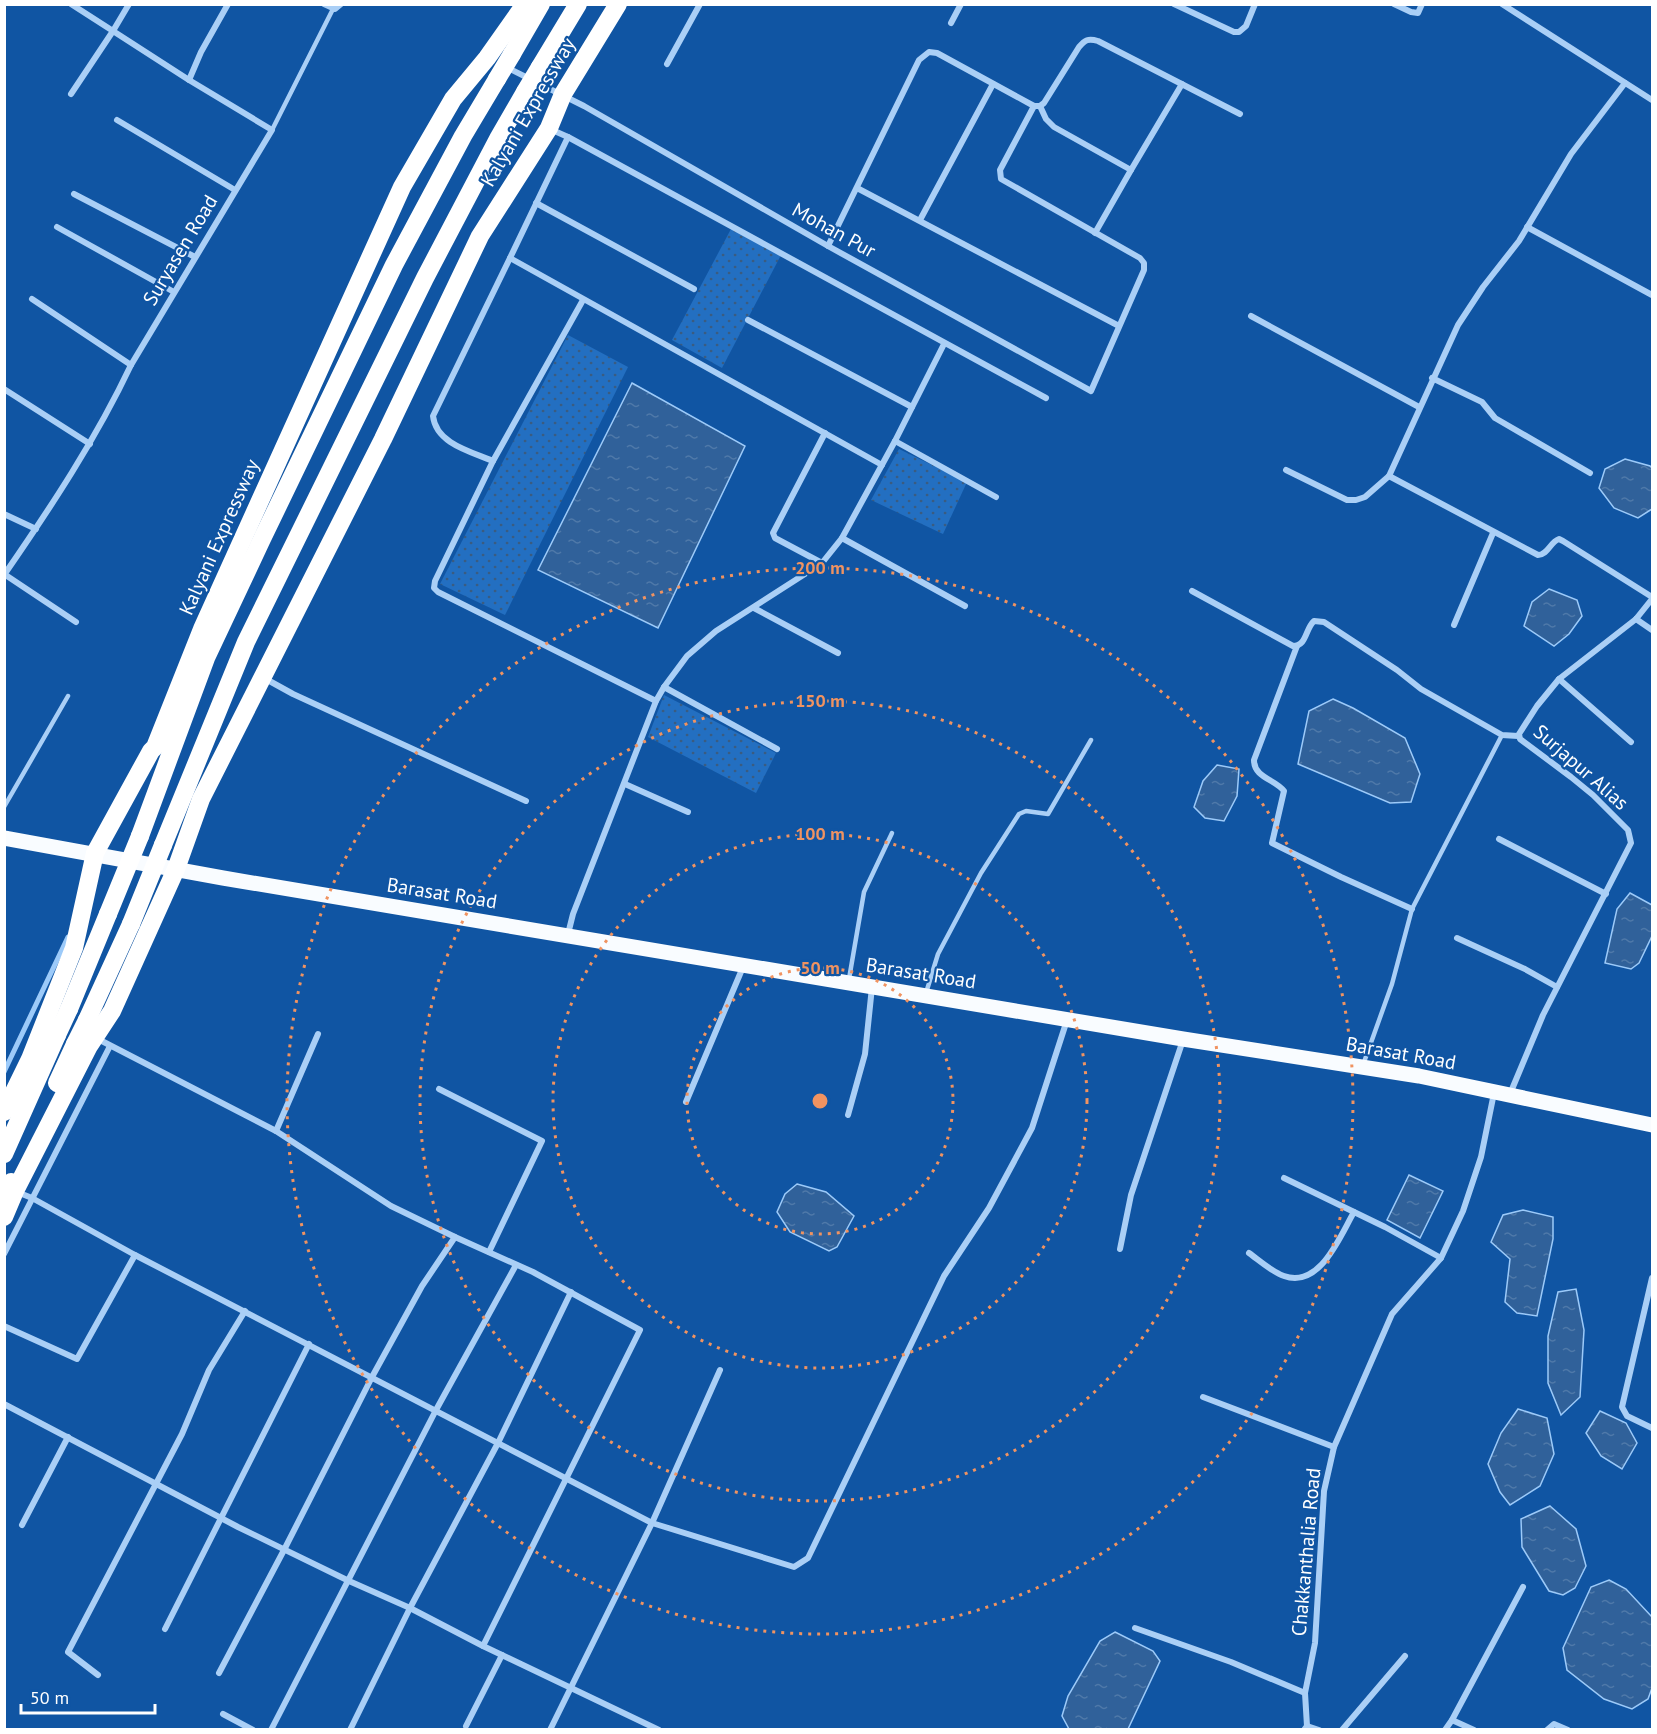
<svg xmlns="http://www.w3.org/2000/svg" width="1657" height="1734" font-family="'PT Sans',sans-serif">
  <defs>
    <pattern id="park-dots" width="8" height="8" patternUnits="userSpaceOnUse" patternTransform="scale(1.5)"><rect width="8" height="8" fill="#236fc1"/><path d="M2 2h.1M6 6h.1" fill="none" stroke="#3a5c81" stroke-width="1.8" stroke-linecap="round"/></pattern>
    <pattern id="water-ripples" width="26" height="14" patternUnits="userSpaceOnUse" patternTransform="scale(1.5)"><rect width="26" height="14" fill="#30619a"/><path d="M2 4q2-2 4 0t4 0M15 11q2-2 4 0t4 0" fill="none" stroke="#4f79a9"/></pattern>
  </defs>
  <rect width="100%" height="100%" fill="#1055a3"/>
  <g fill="url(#park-dots)">
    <path d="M731 229 781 255 722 368 672 340Z"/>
    <path d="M568 335 628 367 505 615 440 584Z"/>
    <path d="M899 449 967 482 943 534 871 500Z"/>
    <path d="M664 695 776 753 756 793 648 737Z"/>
  </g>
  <g fill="url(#water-ripples)" stroke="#9ccaf9" stroke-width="1.5">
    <path d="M632 383 745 446 658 628 538 570Z"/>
    <path d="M1625 459 1650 466 1652 468V509L1638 518 1614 508 1599 488 1605 469Z"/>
    <path d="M1549 589 1577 600 1582 616 1569 634 1554 646 1524 626 1532 602Z"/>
    <path d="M1333 699 1353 708 1405 738 1420 774 1411 802 1390 803 1298 764 1309 711Z"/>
    <path d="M1217 765 1239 769 1237 796 1224 821 1205 818 1194 807 1203 781Z"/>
    <path d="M1630 893 1652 905V936L1639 963 1631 969 1605 963 1617 909Z"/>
    <path d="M1409 1175 1443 1191 1420 1238 1387 1220Z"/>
    <path d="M797 1184 826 1192 854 1216 837 1247 829 1251 790 1232 777 1212 785 1194Z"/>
    <path d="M1523 1210 1553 1217V1239L1537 1316 1517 1313 1505 1302 1510 1259 1491 1242 1503 1215Z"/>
    <path d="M1576 1289 1584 1330 1580 1397 1561 1415 1548 1383V1336L1558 1292Z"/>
    <path d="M1518 1409 1547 1418 1554 1454 1540 1486 1510 1505 1500 1492 1488 1464 1501 1433Z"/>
    <path d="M1600 1411 1626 1423 1637 1443 1622 1469 1601 1456 1586 1433Z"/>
    <path d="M1550 1506 1576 1529 1586 1566 1575 1588 1563 1595 1549 1591 1522 1547 1521 1519Z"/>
    <path d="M1609 1580 1626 1589 1652 1617V1688L1648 1699 1632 1709 1604 1699 1567 1670 1563 1648 1591 1587Z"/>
    <path d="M1115 1632 1153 1651 1160 1661 1128 1729H1069L1062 1716 1068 1696 1100 1641Z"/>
  </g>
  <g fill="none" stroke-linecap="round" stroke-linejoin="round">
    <path stroke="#9ccaf9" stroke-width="5" d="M4 1072 68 937"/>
    <g stroke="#aacff6" stroke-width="4.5">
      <path d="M272 130 333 9"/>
      <path d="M4 807 68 696"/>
      <path d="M849 979 864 892 892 833"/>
      <path d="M926 993 938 954 981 873 1019 814 1026 811 1048 814 1091 740"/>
      <path d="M1363 1065 1392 984 1412 909 1502 735"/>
    </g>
    <g stroke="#aacff6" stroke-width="6">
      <path d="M71 4 113 31 71 94"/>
      <path d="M324 4 335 9 341 4"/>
      <path d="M1174 4 1234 32H1239L1246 26 1255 4"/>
      <path d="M1394 4 1411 12 1418 13 1422 4"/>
      <path d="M1502 4 1652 100"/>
      <path d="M951 23 961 4"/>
      <path d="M667 64 700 4"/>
      <path d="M506 67 584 106 828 246 1091 391 1144 270V263L1140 258 1001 179 1000 170 1034 106"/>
      <path d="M189 80 201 52 228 4"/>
      <path d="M1040 106 1046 119 1054 127 1131 170 1095 233"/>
      <path d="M117 120 235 190"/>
      <path d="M550 129 568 137 1046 398"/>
      <path d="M568 137 510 258 882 465"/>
      <path d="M1131 170 1182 84"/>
      <path d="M857 188 1119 326"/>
      <path d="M74 194 195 257"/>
      <path d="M536 203 694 289"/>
      <path d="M920 220 993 84"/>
      <path d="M57 227 174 292"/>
      <path d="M1527 227 1652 295"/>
      <path d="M828 246 919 60 929 52 937 53 1034 106H1040L1044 103 1079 47C1085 40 1088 38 1098 41L1240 114"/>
      <path d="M32 299 131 365"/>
      <path d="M583 300 493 461 435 581 434 588 438 592 656 701"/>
      <path d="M1251 316 1419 407"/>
      <path d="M748 320 912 407"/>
      <path d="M1432 378 1482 402 1495 418 1590 473"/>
      <path d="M4 389 90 444"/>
      <path d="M895 441 996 497"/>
      <path d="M493 461C472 452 436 444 433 416L510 258"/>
      <path d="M1286 470 1347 500H1356L1365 497 1389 476 1458 325 1483 287 1519 241 1571 154 1625 83"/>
      <path d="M1389 476 1538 555C1548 555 1550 542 1559 539L1563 541 1652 597"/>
      <path d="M4 514 36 529"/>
      <path d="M842 538 965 606"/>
      <path d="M822 563 775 538 773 533 825 433"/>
      <path d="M4 574 76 622"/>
      <path d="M4 575C51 507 96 439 131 365L272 130 189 80 113 31 129 4"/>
      <path d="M1192 591 1293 646C1307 646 1305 629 1314 621L1324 622 1397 670 1421 689 1502 735 1518 736"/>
      <path d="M754 608 838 653"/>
      <path d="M1636 619 1652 630"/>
      <path d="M1454 625 1493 533"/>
      <path d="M1297 646 1254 760C1254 778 1275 779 1284 791L1272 843 1341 877 1412 909"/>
      <path d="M264 678 293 694 526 801"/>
      <path d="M1559 679 1631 742"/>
      <path d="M664 687 777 749"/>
      <path d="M625 784 688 812"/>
      <path d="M1499 839 1606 894"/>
      <path d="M568 934 573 914 656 701 664 687 687 656 716 631 822 563 842 538 895 441 944 344"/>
      <path d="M1457 938 1525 969 1557 987"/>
      <path d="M96 1038 276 1131 391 1206 455 1237 533 1272 640 1330 483 1646"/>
      <path d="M439 1089 542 1141 489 1252"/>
      <path d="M1510 1094 1543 1015 1631 843 1628 830 1593 795 1571 777 1520 739 1519 734 1537 706 1559 679 1636 619 1652 599"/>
      <path d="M686 1102 743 967"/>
      <path d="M848 1115 865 1054 872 987"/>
      <path d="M276 1131 318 1034"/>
      <path d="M1284 1178 1385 1227 1441 1258"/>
      <path d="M17 1192 32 1198 135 1255 652 1523 794 1567 808 1558 944 1276 989 1208 1032 1128 1067 1020"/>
      <path d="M1120 1249 1131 1195 1183 1040"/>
      <path d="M1249 1253C1260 1261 1272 1272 1284 1276 1320 1289 1340 1236 1354 1212"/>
      <path d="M4 1254 110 1046"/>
      <path d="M1652 1278 1622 1407 1627 1416 1652 1428"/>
      <path d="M4 1326 77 1359 135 1255"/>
      <path d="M1203 1397 1334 1447"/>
      <path d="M4 1404 238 1527 349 1581 410 1608 483 1646 659 1730"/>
      <path d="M22 1525 68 1437"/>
      <path d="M1135 1628 1231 1662 1305 1693"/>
      <path d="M165 1629 309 1344"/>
      <path d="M219 1673 284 1550 372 1377 422 1286 455 1237"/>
      <path d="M98 1675 68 1652 182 1434 209 1370 245 1311"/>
      <path d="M223 1714 253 1730"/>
      <path d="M1452 1720 1474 1730"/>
      <path d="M466 1726 502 1655"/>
      <path d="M1307 1726 1319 1730"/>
      <path d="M271 1730 436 1410 516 1265"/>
      <path d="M350 1730 410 1608 498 1443 571 1292"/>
      <path d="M550 1730 652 1523 720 1370"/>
      <path d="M1304 1730 1307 1726 1305 1693 1315 1643 1324 1491 1334 1447 1392 1314 1441 1258 1463 1211 1481 1157 1494 1093"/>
      <path d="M1342 1730 1405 1656"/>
      <path d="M1445 1730 1452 1720 1523 1587"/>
      <path d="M1547 1730 1554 1724 1568 1730"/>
    </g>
    <path stroke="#f9fcff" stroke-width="15" d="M4 838 223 878 1183 1039 1419 1076 1652 1125"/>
    <g stroke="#fff" stroke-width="18">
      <path d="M512 54 541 4"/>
      <path d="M540 67 578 4"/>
      <path d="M140 836 206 658 262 539 394 265 463 136 497 79"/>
      <path d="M163 845 246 642 425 278 499 137 525 92"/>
      <path d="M69 1009 108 914"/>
      <path d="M87 1020 131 924"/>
      <path d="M57 1083 75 1044"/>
      <path d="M4 1112 30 1059 74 948 95 853 151 751 155 747 202 629 402 187 453 99 487 58 525 4"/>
      <path d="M4 1154 57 1035"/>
      <path d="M4 1217 15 1191 89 1046 112 1011 176 869 201 799 383 439 480 236 549 128 563 94 618 4"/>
    </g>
    <g stroke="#fff" stroke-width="18">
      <path d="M497 79 512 54"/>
      <path d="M525 92 540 67"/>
      <path d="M108 914 140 836"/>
      <path d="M131 924 163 845"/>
      <path d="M57 1035 69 1009"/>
      <path d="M75 1044 87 1020"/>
      <path d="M4 1196 11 1182"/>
    </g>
  </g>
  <g fill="none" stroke="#f09361" stroke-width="3" stroke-dasharray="3 6">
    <circle cx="820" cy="1101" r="133"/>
    <circle cx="820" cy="1101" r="267"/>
    <circle cx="820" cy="1101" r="400"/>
    <circle cx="820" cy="1101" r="533"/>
  </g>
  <g text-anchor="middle" stroke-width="4.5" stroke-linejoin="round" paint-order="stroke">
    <g font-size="20" fill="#fff" stroke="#1055a3">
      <text transform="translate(528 112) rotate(-60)" y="7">Kalyani Expressway</text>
      <text transform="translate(834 230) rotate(29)" y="7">Mohan Pur</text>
      <text transform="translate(180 250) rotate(-59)" y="7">Suryasen Road</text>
      <text transform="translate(219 537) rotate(-66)" y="7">Kalyani Expressway</text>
      <text transform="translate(1581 767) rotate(41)" y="7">Surjapur Alias</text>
      <text transform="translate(442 893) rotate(9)" y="7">Barasat Road</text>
      <text transform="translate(921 973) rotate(9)" y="7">Barasat Road</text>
      <text transform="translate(1401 1053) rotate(10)" y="7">Barasat Road</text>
      <text transform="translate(1306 1552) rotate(-85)" y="7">Chakkanthalia Road</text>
    </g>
  </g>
  <circle cx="820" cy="1101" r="9" fill="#f09361" stroke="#1055a3" stroke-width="3"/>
  <g font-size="18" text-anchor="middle" font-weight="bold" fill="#f09361" stroke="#1055a3" stroke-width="4.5" stroke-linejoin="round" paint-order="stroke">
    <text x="820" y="574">200 m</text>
    <text x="820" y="707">150 m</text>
    <text x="820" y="840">100 m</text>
    <text x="820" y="974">50 m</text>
  </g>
  <rect width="1657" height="1734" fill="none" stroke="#ffffff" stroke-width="12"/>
  <path d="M21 1704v9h134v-9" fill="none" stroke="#ffffff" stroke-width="3"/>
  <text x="30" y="1704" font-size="18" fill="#ffffff" stroke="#1055a3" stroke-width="4.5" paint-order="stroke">50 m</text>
</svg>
